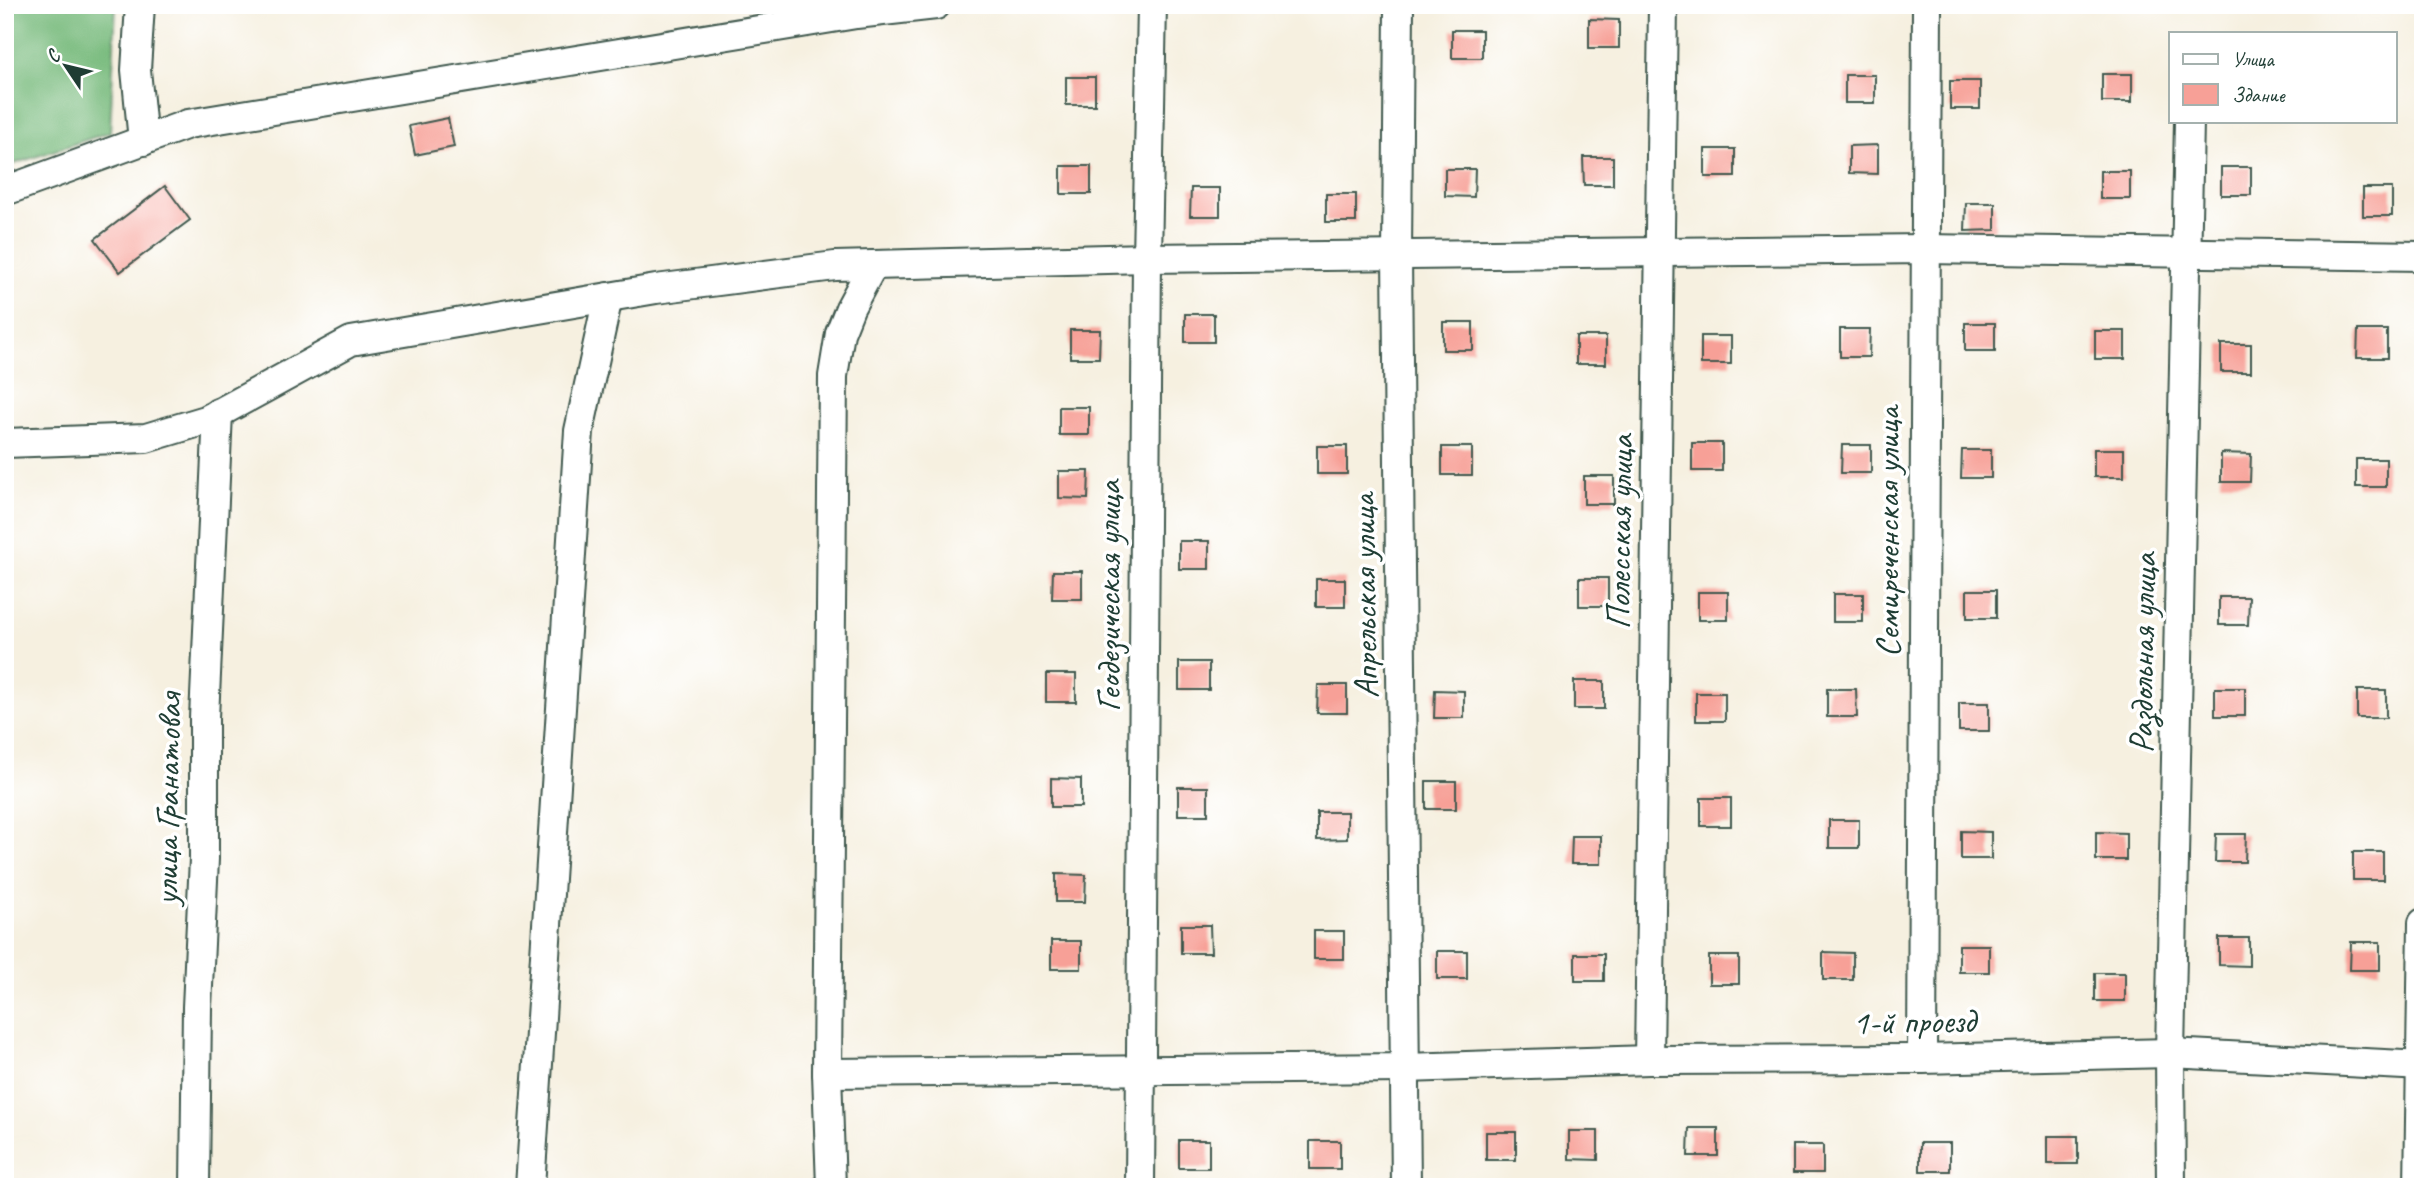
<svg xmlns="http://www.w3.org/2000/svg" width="2428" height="1192" font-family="Caveat,sans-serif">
  <rect width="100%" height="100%" fill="#fff"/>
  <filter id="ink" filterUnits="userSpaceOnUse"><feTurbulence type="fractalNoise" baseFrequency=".0143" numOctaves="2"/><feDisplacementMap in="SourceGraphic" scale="14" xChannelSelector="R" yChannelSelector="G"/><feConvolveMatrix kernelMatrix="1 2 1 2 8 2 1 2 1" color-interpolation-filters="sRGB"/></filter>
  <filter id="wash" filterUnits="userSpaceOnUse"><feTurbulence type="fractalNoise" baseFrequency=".00686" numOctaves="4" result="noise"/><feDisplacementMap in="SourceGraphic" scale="28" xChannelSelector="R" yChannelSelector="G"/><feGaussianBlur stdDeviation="1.57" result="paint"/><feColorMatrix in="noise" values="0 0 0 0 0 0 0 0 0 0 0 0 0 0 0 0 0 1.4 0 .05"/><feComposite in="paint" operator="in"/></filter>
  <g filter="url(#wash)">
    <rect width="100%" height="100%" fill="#f6f0e0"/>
    <path fill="#7abc7f" stroke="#4c7c5a" stroke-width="2" d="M5 5H116L110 132 5 167Z"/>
    <g id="blocks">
      <g fill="#f7a097">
        <path d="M1589 19 1619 20V48H1589Z"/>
        <rect x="1452" y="30" width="30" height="28"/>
        <rect x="2102" y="74" width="30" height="28"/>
        <rect x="1845" y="75" width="30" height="28"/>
        <rect x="1066" y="77" width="29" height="28"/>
        <rect x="1950" y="81" width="30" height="28"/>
        <path d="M448 118 454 147 415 155 409 126Z"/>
        <path d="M1878 145V174L1849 173V146Z"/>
        <rect x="1705" y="149" width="30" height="28"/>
        <path d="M1583 157H1613V185H1584Z"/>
        <rect x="1061" y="166" width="30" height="28"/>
        <rect x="2221" y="167" width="30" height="28"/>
        <path d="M1445 169H1475L1474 197 1445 196Z"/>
        <rect x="2100" y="171" width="30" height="28"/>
        <path d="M165 186 190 220 120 272 95 239Z"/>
        <path d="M1191 188H1220V216H1190Z"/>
        <rect x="2363" y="188" width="29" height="28"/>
        <rect x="1326" y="194" width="30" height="28"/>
        <path d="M1966 203H1995V230L1965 231Z"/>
        <rect x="1185" y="314" width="29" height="28"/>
        <rect x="1443" y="322" width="30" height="28"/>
        <rect x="1965" y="323" width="30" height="28"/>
        <path d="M1840 329H1870L1869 357H1840Z"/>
        <path d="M1070 330H1100L1099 358H1070Z"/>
        <path d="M2358 330H2387V358H2357Z"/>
        <rect x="2095" y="331" width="30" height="28"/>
        <rect x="1576" y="336" width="30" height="28"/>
        <rect x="1701" y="336" width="30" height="28"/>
        <rect x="2221" y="344" width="30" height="28"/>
        <rect x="1059" y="407" width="30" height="28"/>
        <rect x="1692" y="443" width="30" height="28"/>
        <path d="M1842 445H1871V473H1841Z"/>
        <rect x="1317" y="446" width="30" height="28"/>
        <rect x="1442" y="447" width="30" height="28"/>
        <rect x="2094" y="449" width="30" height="28"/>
        <path d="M1962 450H1991V478H1961Z"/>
        <path d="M2221 453 2251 454 2250 482H2221Z"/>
        <rect x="2356" y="459" width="30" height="28"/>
        <path d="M1059 471H1089L1088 499 1059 498Z"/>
        <rect x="1584" y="476" width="30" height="28"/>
        <rect x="1179" y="541" width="30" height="28"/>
        <path d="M1053 571H1082V599H1052Z"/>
        <rect x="1579" y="578" width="29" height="28"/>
        <rect x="1316" y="579" width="29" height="28"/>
        <rect x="1967" y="590" width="29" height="28"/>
        <rect x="1698" y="592" width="30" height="28"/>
        <rect x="1833" y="594" width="30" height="28"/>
        <path d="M2219 597H2249L2248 625H2219Z"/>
        <rect x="1179" y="662" width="30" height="28"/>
        <rect x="1046" y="674" width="30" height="28"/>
        <rect x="1574" y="681" width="30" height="28"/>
        <path d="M1318 685H1347V713H1317Z"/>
        <rect x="2215" y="688" width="30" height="28"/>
        <path d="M1827 689H1856L1857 717H1827Z"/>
        <path d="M1435 690 1464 691V718H1434Z"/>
        <rect x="2357" y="690" width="29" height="28"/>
        <rect x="1696" y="693" width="29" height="28"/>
        <rect x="1959" y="703" width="30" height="28"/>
        <path d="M1051 778 1081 779V807H1051Z"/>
        <rect x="1426" y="781" width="30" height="28"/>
        <rect x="1178" y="787" width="30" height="28"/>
        <rect x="1701" y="798" width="30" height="28"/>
        <path d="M1317 812H1347V839L1317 840Z"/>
        <rect x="1829" y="820" width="30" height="28"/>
        <path d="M1961 831 1991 832V859H1961Z"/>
        <path d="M2096 832 2126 833V860H2096Z"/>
        <path d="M2216 834H2246L2245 862H2215Z"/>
        <path d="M1572 836H1601V864H1571Z"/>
        <rect x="2353" y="852" width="30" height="28"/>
        <path d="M1056 874 1086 875 1085 902H1056Z"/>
        <path d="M1181 925H1210L1211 953H1181Z"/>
        <rect x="1314" y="931" width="30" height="28"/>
        <path d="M2219 938H2249V966L2219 965Z"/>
        <rect x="1051" y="941" width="30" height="28"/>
        <path d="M2351 942H2380V970H2350Z"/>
        <rect x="1959" y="945" width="30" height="27"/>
        <rect x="1437" y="951" width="30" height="28"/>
        <path d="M1823 952 1853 953V980H1823Z"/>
        <rect x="1575" y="954" width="29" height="27"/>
        <rect x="1709" y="956" width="30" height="28"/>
        <rect x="2095" y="973" width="30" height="28"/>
        <path d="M1689 1128H1718V1156H1688Z"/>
        <path d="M1569 1131H1598V1160L1569 1159Z"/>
        <rect x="1486" y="1132" width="30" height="28"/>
        <rect x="2048" y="1136" width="30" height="28"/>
        <rect x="1179" y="1140" width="30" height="28"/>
        <rect x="1310" y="1141" width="30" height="28"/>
        <rect x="1920" y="1143" width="30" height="28"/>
        <rect x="1793" y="1145" width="30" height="28"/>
      </g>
    </g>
  </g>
  <g filter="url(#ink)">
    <use href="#blocks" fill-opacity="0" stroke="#3f584e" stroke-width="2"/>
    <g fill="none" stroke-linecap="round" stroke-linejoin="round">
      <g stroke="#3f584e" stroke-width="32">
        <g id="minor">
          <path d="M140 5 136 70 143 141"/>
          <path d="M1399 5 1397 255 1406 1187"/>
          <path d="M5 191 188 124 856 14 936 5"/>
          <path d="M5 443 146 438 206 420 351 341 656 289 835 266 1147 258 1925 249 2423 256"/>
          <path d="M1922 1059 1927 5"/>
          <path d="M1649 1060 1663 5"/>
          <path d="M827 1073 1406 1068 1649 1060 1922 1059 2170 1053 2423 1066"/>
          <path d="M195 1187 197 1007 204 859V718L218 413"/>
          <path d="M530 1187 579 431 608 297"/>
          <path d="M831 1187 827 1073 833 376 840 333 850 308 873 265"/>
          <path d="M1140 1187 1147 258 1152 5"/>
          <path d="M2171 1187 2170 1053 2189 121"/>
          <path d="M2419 1187 2423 923"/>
        </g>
      </g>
      <use href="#minor" stroke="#fff" stroke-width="28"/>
    </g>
  </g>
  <g text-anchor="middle" stroke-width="7" stroke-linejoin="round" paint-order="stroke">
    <g font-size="35" fill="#1f3d34" stroke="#fff">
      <text transform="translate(1619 532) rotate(-89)" y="12">Полесская улица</text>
      <text transform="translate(1887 532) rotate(-90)" y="12">Семиреченская улица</text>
      <text transform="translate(1108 596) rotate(-90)" y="12">Геодезическая улица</text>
      <text transform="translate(1364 596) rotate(-91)" y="12">Апрельская улица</text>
      <text transform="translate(2142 653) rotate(-89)" y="12">Раздольная улица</text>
      <text transform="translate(167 799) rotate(-89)" y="12">улица Гранатовая</text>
      <text transform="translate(1914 1021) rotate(-1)" y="12">1-й проезд</text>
    </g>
  </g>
  <rect width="2428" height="1192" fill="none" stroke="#fff" stroke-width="28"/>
  <rect x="2169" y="32" width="228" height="91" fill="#ffffff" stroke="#a5b1ae" stroke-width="2"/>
  <rect x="2183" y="54" width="35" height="10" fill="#ffffff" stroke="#a5b1ae" stroke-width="2"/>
  <text x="2232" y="66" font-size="21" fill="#1f3d34">Улица</text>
  <rect x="2183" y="84" width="35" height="21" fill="#f7a097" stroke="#a5b1ae" stroke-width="2"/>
  <text x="2232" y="102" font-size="21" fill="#1f3d34">Здание</text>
  <g transform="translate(66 66) rotate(305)" stroke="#ffffff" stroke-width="5" paint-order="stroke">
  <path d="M0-5L12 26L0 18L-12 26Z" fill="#1f3d34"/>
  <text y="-10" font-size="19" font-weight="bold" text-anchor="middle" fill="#1f3d34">С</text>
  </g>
</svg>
